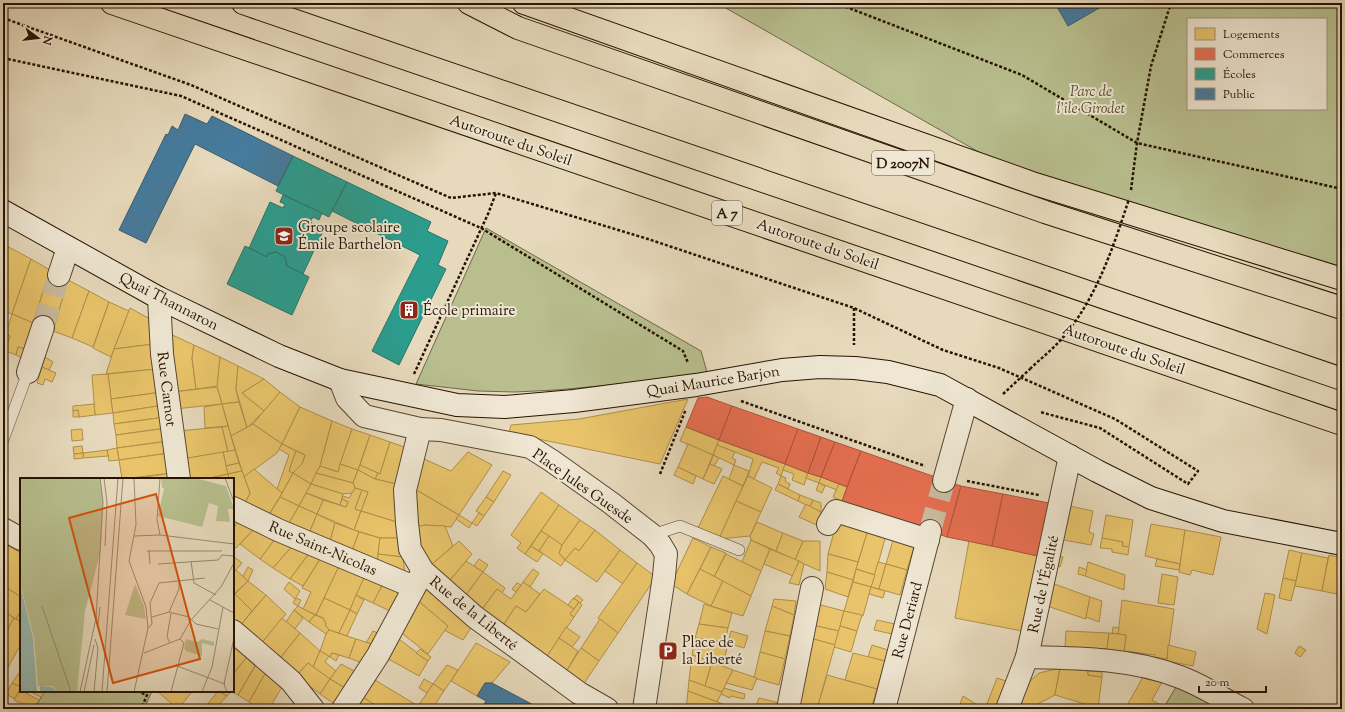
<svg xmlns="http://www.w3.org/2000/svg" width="1345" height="712" font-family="'Sorts Mill Goudy',serif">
  <rect width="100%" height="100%" fill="#e7dabc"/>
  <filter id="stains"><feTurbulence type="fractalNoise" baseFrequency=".005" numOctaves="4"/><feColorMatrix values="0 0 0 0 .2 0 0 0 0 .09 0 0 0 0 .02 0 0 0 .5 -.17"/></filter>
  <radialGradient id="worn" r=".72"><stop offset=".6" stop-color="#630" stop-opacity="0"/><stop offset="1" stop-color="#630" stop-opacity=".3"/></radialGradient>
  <g fill="#b8be8e" stroke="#706848" fill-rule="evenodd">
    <path d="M717 3H1342V279L1035 184ZM1188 19H1326V109H1188Z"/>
    <path d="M486 228 701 351 707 372 676 379 556 390 515 392 478 391 416 384Z"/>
    <path d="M1176 687 1221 709H1163Z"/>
    <path d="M45 691H152L144 709H34Z"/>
  </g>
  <g fill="#e9c46a" stroke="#af8f4b">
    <path d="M3 244 31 259 12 314 3 311Z"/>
    <path d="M31 259 50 270 33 323 12 314Z"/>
    <path d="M50 270 68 280 53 331 33 323Z"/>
    <path d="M68 280 89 291 72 338 53 331Z"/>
    <path d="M89 291 109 302 93 347 72 338Z"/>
    <path d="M109 302 129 311 111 357 93 348Z"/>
    <path d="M130 308 150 319 154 344 114 349Z"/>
    <path d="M12 314 33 323 25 349 18 347 16 355 3 350V344L7 345 10 336 6 334Z"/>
    <path d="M168 333 194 345 192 358 196 389 173 392Z"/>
    <path d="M6 334 10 336 7 345 3 344Z"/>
    <path d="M154 344 156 369 106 374 114 349Z"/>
    <path d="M194 345 220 357 218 386 196 389 192 358Z"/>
    <path d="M18 347 25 349 22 358 16 355Z"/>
    <path d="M45 357 53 362 49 370 42 367Z"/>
    <path d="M220 357 238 366 236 389 239 402 222 404 217 387Z"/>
    <path d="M238 366 264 379 242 393 264 411 247 428 236 389Z"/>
    <path d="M42 367 56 373 52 382 45 379 43 385 37 383Z"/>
    <path d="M156 369 162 392 111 399 108 374Z"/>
    <path d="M108 374 113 413 95 415 92 375Z"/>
    <path d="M264 379 280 392 264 411 242 393Z"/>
    <path d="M217 387 222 404 175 409 173 392Z"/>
    <path d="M162 392 164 405 113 413 111 399Z"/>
    <path d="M280 392 300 407 282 444 253 424Z"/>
    <path d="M688 399 660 464 509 433 511 425 579 419Z"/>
    <path d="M239 402 247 428 231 436 222 404Z"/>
    <path d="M94 404 95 415 79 417 78 410 73 411V406Z"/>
    <path d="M222 404 228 426 205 428 204 407Z"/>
    <path d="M164 405 165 417 114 424 113 413Z"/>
    <path d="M300 407 332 421 320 466 311 484 293 473 302 464 305 455 282 444Z"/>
    <path d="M78 410 79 417H73V411Z"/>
    <path d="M165 417 167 428 116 435 114 424Z"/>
    <path d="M332 421 352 429 338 472 320 466Z"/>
    <path d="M253 424 282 444 277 453 244 477 231 436Z"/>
    <path d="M228 426 235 450 228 452 222 427Z"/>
    <path d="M222 427 228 452 182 459 178 431Z"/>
    <path d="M686 427 719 440 713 455 680 441Z"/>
    <path d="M167 428 169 441 117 448 116 435Z"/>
    <path d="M82 429 83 440 72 441 71 430Z"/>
    <path d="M352 429 370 435 358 470 340 464Z"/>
    <path d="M370 435 390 442 380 474 360 465Z"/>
    <path d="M719 440 785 464 781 476 776 473 779 468 762 462 754 479 748 476 753 459 717 445Z"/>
    <path d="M169 441 170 453 119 460 117 448Z"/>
    <path d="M390 442 407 448 401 485 375 479 378 473 380 474Z"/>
    <path d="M282 444 296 451 289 471 293 473 282 493 277 489 289 455 279 449Z"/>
    <path d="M688 444 713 455 703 479 678 467Z"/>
    <path d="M717 445 735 452 732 458 736 460 734 465 713 455Z"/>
    <path d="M82 446 83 453 74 454 73 447Z"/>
    <path d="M117 448 119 460 109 461 107 450Z"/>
    <path d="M107 450 108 456 83 458V453Z"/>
    <path d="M235 450 239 463 226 466 223 452Z"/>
    <path d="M296 451 305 455 302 464 293 473 289 471Z"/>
    <path d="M223 452 228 474 206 479H185L182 459Z"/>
    <path d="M468 452 492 465 459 515 413 488 424 459 451 471Z"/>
    <path d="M83 453V458L74 459V454Z"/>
    <path d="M170 453 172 473 122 479 119 460Z"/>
    <path d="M713 455 719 458 714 466 710 464Z"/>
    <path d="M239 463 242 471 228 474 226 466Z"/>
    <path d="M340 464 358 470 360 465 378 473 375 479 358 470 353 483 316 473 320 466 338 472Z"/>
    <path d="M710 464 722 469 714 484 703 479Z"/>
    <path d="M785 464 808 473 804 485 792 480 794 474 783 470Z"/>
    <path d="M734 465 749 471 743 486 729 479Z"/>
    <path d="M678 467 696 476 693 484 674 475Z"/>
    <path d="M254 469 282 493 267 518 243 507 250 493 244 477Z"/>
    <path d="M358 470 375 479 401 485 400 523 361 511 368 492 355 488 353 483Z"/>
    <path d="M242 471 250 493 243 507 233 503V479H229L228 474Z"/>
    <path d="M503 471 511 475 494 502 486 497Z"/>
    <path d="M172 473 173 479H131Z"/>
    <path d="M293 473 311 484 299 506 280 497Z"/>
    <path d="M316 473 353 483 355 488 353 493 343 494 311 484Z"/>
    <path d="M808 473 821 477 819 483 806 478Z"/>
    <path d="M228 474 229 479H206Z"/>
    <path d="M723 476 743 486 719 539 697 530Z"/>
    <path d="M748 476 772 488 761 512 736 501Z"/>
    <path d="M781 476 786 478 785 481 790 484 788 489 778 484Z"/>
    <path d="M821 477 839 484 837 490 819 483Z"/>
    <path d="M819 483 825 486 822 493 816 490Z"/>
    <path d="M311 484 343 494 340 505 306 493Z"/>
    <path d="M778 484 800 495 798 501 775 490Z"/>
    <path d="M839 484 847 487 842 501 833 497Z"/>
    <path d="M355 488 362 490 355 509 361 511 354 530 317 514 323 500 346 507 348 502 342 499 343 496 349 498Z"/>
    <path d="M413 488 459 515 451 527 425 525 414 527Z"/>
    <path d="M362 490 368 492 361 511 355 509Z"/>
    <path d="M541 492 559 505 525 554 517 548 521 543 511 535Z"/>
    <path d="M306 493 323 500 317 514 299 506Z"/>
    <path d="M800 495 813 500 810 507 798 501Z"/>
    <path d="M280 497 299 506 287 527 267 518Z"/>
    <path d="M486 497 494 502 484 516 476 511Z"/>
    <path d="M342 499 348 502 346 507 340 505Z"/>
    <path d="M813 500 821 503V512L810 507Z"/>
    <path d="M736 501 761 512 750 536 719 539Z"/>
    <path d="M806 504 821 512V527L799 517Z"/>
    <path d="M559 505 580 520 562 545 541 531Z"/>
    <path d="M1065 505 1093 511 1089 532 1094 534 1091 545 1058 539Z"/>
    <path d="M299 506 317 514 308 536 287 527Z"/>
    <path d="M361 511 400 523 402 538H380L354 530Z"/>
    <path d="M479 513 484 516 477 526 472 523Z"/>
    <path d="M317 514 335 523 329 545 308 536Z"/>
    <path d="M459 515 472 523 469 528 456 519Z"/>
    <path d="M1106 515 1133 520 1129 547 1122 546 1123 542 1102 538Z"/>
    <path d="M239 517 257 526 236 548 233 546V531Z"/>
    <path d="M580 520 595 530 579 551 575 548 565 560 559 553 562 545Z"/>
    <path d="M837 521 868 530 858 562 828 554Z"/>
    <path d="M757 522 783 533 776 551 751 540 750 536Z"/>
    <path d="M335 523 359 532 351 554 329 545Z"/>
    <path d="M1151 524 1185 530 1180 564 1145 556Z"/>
    <path d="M425 525 445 526 453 546 430 566 418 547 414 527Z"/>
    <path d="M257 526 278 535 260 559 240 544Z"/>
    <path d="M595 530 620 550 597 582 565 560 575 548 579 551Z"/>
    <path d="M868 530 886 535 875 575 856 569Z"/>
    <path d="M1185 530 1221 537 1213 575 1192 570 1190 575 1179 572Z"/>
    <path d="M541 531 549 536 539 551 531 546Z"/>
    <path d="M359 532 380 538 377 564 351 554Z"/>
    <path d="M783 533 803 541 795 560 776 551Z"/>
    <path d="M278 535 295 543 273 568 260 559Z"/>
    <path d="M549 536 562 545 559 553 565 560 561 566 539 551Z"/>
    <path d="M894 537 915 543 907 570 886 564Z"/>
    <path d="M380 538H402L403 557 378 554Z"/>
    <path d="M693 538 711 547 687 594 671 584Z"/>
    <path d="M1102 538 1123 542 1122 546 1129 547 1128 555 1112 552V549L1100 548Z"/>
    <path d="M751 540 770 549 761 571 742 562Z"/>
    <path d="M459 541 472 554 446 585 430 566Z"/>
    <path d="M803 541H820V571L795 560Z"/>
    <path d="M969 541 1038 556 1022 631 955 618Z"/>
    <path d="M3 543 21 553V597L3 586Z"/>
    <path d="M295 543 311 551 290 579 273 568Z"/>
    <path d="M531 546 543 554 537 562 525 554Z"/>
    <path d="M711 547 726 553 714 577 700 569Z"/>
    <path d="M770 549 799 561 793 576 764 564Z"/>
    <path d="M620 550 637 563 623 584 605 571Z"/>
    <path d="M1289 550 1302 553 1296 581 1283 578Z"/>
    <path d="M311 551 322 556 303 586 290 579Z"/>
    <path d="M1302 553 1328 558 1322 591 1295 586Z"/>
    <path d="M378 554 403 557 405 575 377 564Z"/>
    <path d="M726 554 761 571 751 596 714 577Z"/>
    <path d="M828 554 858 562 853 580 827 572Z"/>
    <path d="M1055 555 1063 557 1060 567 1053 565Z"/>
    <path d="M1329 555 1342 558V595L1322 591Z"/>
    <path d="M233 556 242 563 233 573Z"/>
    <path d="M322 556 340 564 316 615 303 609 311 592 302 588Z"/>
    <path d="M479 559 488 565 483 572 474 566Z"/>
    <path d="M1157 559 1180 564 1179 570 1155 566Z"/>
    <path d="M466 561 483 572 463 599 446 585Z"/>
    <path d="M799 561 804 564 799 585 789 583Z"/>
    <path d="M878 562 886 564 879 589 871 587Z"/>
    <path d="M1088 562 1125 575 1124 590 1085 576Z"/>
    <path d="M637 563 656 577 618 633 598 618Z"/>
    <path d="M340 564 365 576 350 610 324 598Z"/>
    <path d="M886 564 907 570 900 595 879 589Z"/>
    <path d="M248 567 253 570 248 581 243 576Z"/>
    <path d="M1079 567 1087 570 1085 576 1078 574Z"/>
    <path d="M533 569 539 573 530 587 523 582Z"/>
    <path d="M700 569 723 581 711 606 687 594Z"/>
    <path d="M856 569 875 575 871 587 853 582Z"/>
    <path d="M236 570 248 581 233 595V573Z"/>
    <path d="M483 572 505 588 502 593 497 589 480 612 463 599Z"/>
    <path d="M827 572 853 580 848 597 825 589Z"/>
    <path d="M1162 574 1178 577 1174 605 1158 603Z"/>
    <path d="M365 576 383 584 373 603 356 595Z"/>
    <path d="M1283 578 1296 581 1291 601 1279 598Z"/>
    <path d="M248 581 266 595 252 611 235 594Z"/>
    <path d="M723 581 751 596 743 616 711 606Z"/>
    <path d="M289 582 300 591 295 599 284 589Z"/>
    <path d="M523 582 540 594 526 612 516 606 502 627 480 612 497 589 511 599Z"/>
    <path d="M853 582 871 587 863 616 844 611Z"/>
    <path d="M1049 582 1090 597 1086 619 1044 605Z"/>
    <path d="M517 583 521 585 516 592 512 589Z"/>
    <path d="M383 584 402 592 392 612 373 603Z"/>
    <path d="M427 584 474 623 463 640 444 630 448 626 416 599Z"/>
    <path d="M871 587 885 591 883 598 869 594Z"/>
    <path d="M7 588 21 597V611L16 619 3 611V595Z"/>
    <path d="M544 589 574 609 570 614 574 617 546 658 502 627 516 606 526 612Z"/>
    <path d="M1265 593 1275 595 1267 634 1257 629Z"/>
    <path d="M235 594 252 611 239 627 233 621V595Z"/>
    <path d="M266 595 286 614 260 645 239 627Z"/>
    <path d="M356 595 364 600 357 614 350 610Z"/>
    <path d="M577 595 583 600 580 603 574 598Z"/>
    <path d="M1090 597 1102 601 1099 622 1086 617Z"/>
    <path d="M296 598 301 600 298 606 293 603Z"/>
    <path d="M324 598 350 610 339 633 329 630 325 625 326 624 323 618 316 615Z"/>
    <path d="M573 598 579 602 574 609 568 605Z"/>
    <path d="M416 599 448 626 428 654 398 630Z"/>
    <path d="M774 599 796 601 794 615 772 606Z"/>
    <path d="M1122 600 1174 609 1167 659 1155 657V655L1124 651 1126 635 1118 634Z"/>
    <path d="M579 602 582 605 574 617 570 614Z"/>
    <path d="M704 604 732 613 728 628 699 624Z"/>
    <path d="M817 604 844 611 839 631 812 625Z"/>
    <path d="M298 606 315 615 309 622 294 610Z"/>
    <path d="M772 606 794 615 790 636 765 631Z"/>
    <path d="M294 610 303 618 295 629 286 622Z"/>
    <path d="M350 610 357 614 347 636 339 633Z"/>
    <path d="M3 611 14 618 3 637Z"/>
    <path d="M21 611V622L16 619Z"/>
    <path d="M844 611 862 615 857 631 840 626Z"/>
    <path d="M315 615 323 618 326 624 325 625 329 630 326 634 309 622Z"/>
    <path d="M14 618 21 622V644L3 676V637Z"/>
    <path d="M282 618 300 633 278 661 260 645Z"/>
    <path d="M600 619 618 633 599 661 581 648Z"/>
    <path d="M877 620 895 624 892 634 874 630Z"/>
    <path d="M699 624 728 628 725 642 695 638Z"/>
    <path d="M812 625 839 631 835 645 810 638Z"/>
    <path d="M840 626 857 631 851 652 834 647Z"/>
    <path d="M566 627 580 637 572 647 559 638Z"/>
    <path d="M1113 627 1119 628 1118 634 1112 633Z"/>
    <path d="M329 630 356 639 349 658 332 653 330 657 320 651 326 634Z"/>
    <path d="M373 631 380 634 375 645 366 643Z"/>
    <path d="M731 631 748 636 744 648 728 643Z"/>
    <path d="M765 631 790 636 785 659 760 652Z"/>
    <path d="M1066 631 1109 633 1107 649 1065 648Z"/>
    <path d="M300 633 320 651 313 667 308 663 296 676 278 661Z"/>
    <path d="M1109 633 1126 635 1124 653 1107 649Z"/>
    <path d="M395 636 428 661 419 676 383 656Z"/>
    <path d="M559 638 578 651 566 672 546 658Z"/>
    <path d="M695 638 728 643 723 666 692 655Z"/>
    <path d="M810 638 835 645 817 709H796Z"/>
    <path d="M356 639 375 645 365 664 349 658Z"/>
    <path d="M476 643 510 662 492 683H485L477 696 451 681Z"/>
    <path d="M233 644 247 657 233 674Z"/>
    <path d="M872 645 888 650 885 661 868 657Z"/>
    <path d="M1168 645 1196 652 1193 666 1167 661Z"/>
    <path d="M1299 646 1306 650 1300 657 1295 653Z"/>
    <path d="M581 648 599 661 583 685 566 672Z"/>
    <path d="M420 649 431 657 428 661 416 653Z"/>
    <path d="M320 651 329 656 325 662 336 671 330 679 313 667Z"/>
    <path d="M760 652 785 659 779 685 754 678Z"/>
    <path d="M332 653 339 655 336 661 330 657Z"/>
    <path d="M853 653 885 661 877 689 845 680Z"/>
    <path d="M692 655 712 662 705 686 689 680Z"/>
    <path d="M247 657 255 666 238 695 230 691H233V674Z"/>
    <path d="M712 662 733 670 722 692 705 686Z"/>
    <path d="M308 663 330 679 320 694 296 676Z"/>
    <path d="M341 664 360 674 350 691 330 679Z"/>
    <path d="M256 665 266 672 249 702 238 695Z"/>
    <path d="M447 665 458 670 444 691 433 684Z"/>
    <path d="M1060 668 1055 695 1038 704 1037 709H1018L1028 683 1039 673Z"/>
    <path d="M1060 668 1088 671V675L1102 677 1098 708 1055 695Z"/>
    <path d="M21 670V687L12 683Z"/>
    <path d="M733 670 757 678 752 690 726 683Z"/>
    <path d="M1088 671 1102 672V677L1088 675Z"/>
    <path d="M266 672 283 685 269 709H260L249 702Z"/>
    <path d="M827 675 877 689 871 709H817Z"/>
    <path d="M370 677 423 709H381L358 694Z"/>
    <path d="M1143 677 1162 682 1152 700 1162 706 1161 709H1125Z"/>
    <path d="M997 678 1009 682 999 709H985Z"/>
    <path d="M330 679 350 691 340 708 320 694Z"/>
    <path d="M424 679 433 684 427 693 419 688Z"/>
    <path d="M689 680 722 692 717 702 688 691Z"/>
    <path d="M12 683 21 687 15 699 6 694Z"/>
    <path d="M433 684 444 691 432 709H423L418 706Z"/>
    <path d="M724 688 745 694 744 699 731 696 730 698 721 694Z"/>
    <path d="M20 690 39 700 34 709 14 700Z"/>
    <path d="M29 691H45L41 697Z"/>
    <path d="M157 691H189L191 693 178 709Z"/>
    <path d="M218 691 227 696 215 709H211L207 705Z"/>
    <path d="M218 691H230L231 692 227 696Z"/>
    <path d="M688 691 731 707 730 709H686Z"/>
    <path d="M358 694 381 709H348Z"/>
    <path d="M963 696 984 709H985H958Z"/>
    <path d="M759 698 779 703 777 709H755Z"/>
  </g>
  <g fill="#e76f51" stroke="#ad533a">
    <path d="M707 397 732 406 719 440 686 427 698 398Z"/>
    <path d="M732 406 798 429 785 464 719 440Z"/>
    <path d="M798 429 821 437 808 473 785 464Z"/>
    <path d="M821 437 835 442 821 477 808 473Z"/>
    <path d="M835 442 861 451 847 487 821 477Z"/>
    <path d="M861 451 961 486 947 537 842 501Z"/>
    <path d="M961 486 1003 494 992 546 947 537Z"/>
    <path d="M1003 494 1049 503 1038 556 992 546Z"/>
  </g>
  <g fill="#2a9d8f" stroke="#297465">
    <path d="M293 156 347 182 329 217 276 191Z"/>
    <path d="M347 182 431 222 427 231 448 241 438 265 446 269 399 365 372 351 420 255 332 211Z"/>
    <path d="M283 195 322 213 319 220 313 217 310 222 324 229 303 274 287 266 285 257 276 252 268 254 267 257 249 248 270 202 283 208 285 204 280 202Z"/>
    <path d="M245 246 267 257 268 254 276 252 285 257 287 266 309 277 292 315 227 284Z"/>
  </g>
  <g fill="#457b9d" stroke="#3c5c6f">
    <path d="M1055 3H1108L1068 26Z"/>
    <path d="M185 114 207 124 212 116 293 156 278 186 195 144 146 243 119 230 166 134 168 135 172 126 178 130Z"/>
    <path d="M485 683H492L541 709H481L486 701 477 696Z"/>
  </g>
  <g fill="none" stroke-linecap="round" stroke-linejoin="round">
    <g stroke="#cabca0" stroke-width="22" stroke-dasharray="22 11" stroke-linecap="butt">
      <path d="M43 327 59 275"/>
      <path d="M930 531 944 481"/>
    </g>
    <g stroke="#574531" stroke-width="12">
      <g id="lane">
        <path d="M3 440 28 372"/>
        <path d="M652 535 680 526 739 550"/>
      </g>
    </g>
    <g stroke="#574531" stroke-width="24">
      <g id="street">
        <path d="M59 275 68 248"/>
        <path d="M159 298 162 354 179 479"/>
        <path d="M28 372 43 327"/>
        <path d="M340 380 347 398 364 416 420 429 441 430 530 447 552 461 611 503 652 535 660 544 666 554 664 576 644 709"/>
        <path d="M420 429 405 490 407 523 410 549 423 571 475 617 579 693 607 709"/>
        <path d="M944 481 967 399"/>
        <path d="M233 508 278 530 414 587"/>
        <path d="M828 524 836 511 928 540"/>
        <path d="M3 529 21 539"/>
        <path d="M233 631 291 681 313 709"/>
        <path d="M1027 657C1079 658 1131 658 1180 677 1202 685 1222 699 1243 709"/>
        <path d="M343 709 378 655 421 575"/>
        <path d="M788 709 812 588"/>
        <path d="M884 709 930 531"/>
        <path d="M1007 709 1027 657 1070 456"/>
      </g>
    </g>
    <g stroke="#271303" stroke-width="24">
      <path id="secondary" d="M3 211 159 298 279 356 340 380 457 405 505 407 574 401 696 385 782 370 820 367 855 368 888 372 940 385 1097 471 1151 498 1223 521 1342 544"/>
    </g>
    <g stroke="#271303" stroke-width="24">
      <g id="primary">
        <path d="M469 3 518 28 1045 212 1342 308"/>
        <path d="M524 3 1035 184 1342 279"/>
      </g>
    </g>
    <g stroke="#271303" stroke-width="24">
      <g id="highway">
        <path d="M112 3 1342 424"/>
        <path d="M243 3 1342 379"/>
      </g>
    </g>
    <g stroke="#271303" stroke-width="2.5" stroke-dasharray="3 2" stroke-linecap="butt">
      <path d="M836 3 1022 75 1137 143 1342 189"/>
      <path d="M3 18 191 85 451 198 496 193 648 239 854 308 943 350 999 368 1115 419 1198 471 1188 484 1100 428 1040 412"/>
      <path d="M3 58 181 96 481 228 683 351 688 363"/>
      <path d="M1131 190 1137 143 1151 66 1171 3"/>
      <path d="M854 308V345"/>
      <path d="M414 374 488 214 496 193"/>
      <path d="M1003 394 1030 369"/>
      <path d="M741 401 925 466"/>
      <path d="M660 474 686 409"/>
      <path d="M967 481 1039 495"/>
      <path d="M137 691 147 695 141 709"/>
    </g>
    <use href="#lane" stroke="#efe7d3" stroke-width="11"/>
    <use href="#street" stroke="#efe7d3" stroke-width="22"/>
    <use href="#secondary" stroke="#efe7d3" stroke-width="22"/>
    <use href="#primary" stroke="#e7dabc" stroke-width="22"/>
    <use href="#highway" stroke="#e7dabc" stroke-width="22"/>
    <path stroke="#271303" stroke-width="2.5" stroke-dasharray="3 2" stroke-linecap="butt" d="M1030 369C1038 361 1047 354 1055 346 1094 306 1112 251 1129 199"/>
  </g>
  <defs>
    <g id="school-square" transform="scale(1)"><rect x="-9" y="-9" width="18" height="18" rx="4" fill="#8f2418" stroke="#efe7d3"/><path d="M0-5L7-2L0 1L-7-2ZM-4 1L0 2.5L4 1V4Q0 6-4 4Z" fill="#fff"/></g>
    <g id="building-square" transform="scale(1)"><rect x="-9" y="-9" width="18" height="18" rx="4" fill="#8f2418" stroke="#efe7d3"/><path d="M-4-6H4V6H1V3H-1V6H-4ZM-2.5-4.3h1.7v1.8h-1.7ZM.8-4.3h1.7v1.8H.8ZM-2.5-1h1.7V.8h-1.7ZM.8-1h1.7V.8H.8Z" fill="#fff"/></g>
    <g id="parking-square" transform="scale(1)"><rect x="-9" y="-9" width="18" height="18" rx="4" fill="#8f2418" stroke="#efe7d3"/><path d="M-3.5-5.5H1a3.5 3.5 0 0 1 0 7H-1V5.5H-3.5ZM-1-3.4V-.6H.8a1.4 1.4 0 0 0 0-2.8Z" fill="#fff"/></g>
  </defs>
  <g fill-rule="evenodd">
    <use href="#school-square" x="284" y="236"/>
    <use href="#building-square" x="409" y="310"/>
    <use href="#parking-square" x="668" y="651"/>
  </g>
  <g text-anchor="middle" stroke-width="4" stroke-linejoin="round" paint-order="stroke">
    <g fill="#efe7d3" stroke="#635341" stroke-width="1">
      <rect x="872" y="151" width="62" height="24" rx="3"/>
      <rect x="712" y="201" width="30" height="24" rx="3"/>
    </g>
    <g font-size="14" font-weight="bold" fill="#271303">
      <text x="903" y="168">D 2007N</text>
      <text x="727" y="218">A 7</text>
    </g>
    <g font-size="15" font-style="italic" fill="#5a4f34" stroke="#efe7d3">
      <text x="1091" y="96">Parc de<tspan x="1091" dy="17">l'île Girodet</tspan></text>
    </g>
    <g font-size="15" fill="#271303" stroke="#efe7d3">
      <text transform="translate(511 140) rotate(19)" y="5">Autoroute du Soleil</text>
      <text transform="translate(818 244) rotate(19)" y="5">Autoroute du Soleil</text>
      <text transform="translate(169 301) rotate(27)" y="5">Quai Thannaron</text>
      <text transform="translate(1124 349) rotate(19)" y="5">Autoroute du Soleil</text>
      <text transform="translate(713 381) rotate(-9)" y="5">Quai Maurice Barjon</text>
      <text transform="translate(167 389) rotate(83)" y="5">Rue Carnot</text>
      <text transform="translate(583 486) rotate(35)" y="5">Place Jules Guesde</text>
      <text transform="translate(323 548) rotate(23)" y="5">Rue Saint-Nicolas</text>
      <text transform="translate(1043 584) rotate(-78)" y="5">Rue de l'Égalité</text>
      <text transform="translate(474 613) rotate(39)" y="5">Rue de la Liberté</text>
      <text transform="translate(907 620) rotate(-75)" y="5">Rue Deriard</text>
    </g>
    <g font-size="15" fill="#271303" stroke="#efe7d3" text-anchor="start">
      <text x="298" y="232">Groupe scolaire<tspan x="298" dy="17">Émile Barthelon</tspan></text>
      <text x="423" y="315">École primaire</text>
      <text x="682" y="647">Place de<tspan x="682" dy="17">la Liberté</tspan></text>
    </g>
  </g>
  <g transform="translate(20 478)">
    <rect width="214" height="214" fill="#e7dabc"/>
    <path d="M0 0H80L83 24 81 72 65 133 57 214H37L33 208H18L14 160 0 104ZM141 0H175L206 8 214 31H208L210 44 196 43 198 28 189 25 182 49 138 38 144 10H142ZM115 106 124 128 126 141 105 137ZM166 161 177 164 182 161 194 164V168L182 165V178L166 173 164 170Z" fill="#b8be8e"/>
    <path d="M0 106 13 160 17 214H0ZM20 208 32 209 37 214H20Z" fill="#97bbb1"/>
    <path fill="none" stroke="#9a8a72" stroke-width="1" d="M84 0 87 25 85 68M114 0 116 47 109 83 126 129 128 150 114 214M205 0 214 24M140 57 137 42 140 0M114 58 140 57 214 66M127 73H202M129 73 130 86M202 77 214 78M171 83 174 105 196 117M138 86 198 82 202 77M190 122 214 135M22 128 51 214M149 134 169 139 176 146 198 151M132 139 149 134 159 111V102M78 146 80 129M128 150 132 146 130 125 139 105 185 100M150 165 147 159 151 135M124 175 160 161 171 142 201 109 214 85M157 188 205 206M60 214 76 140 83 24 80 0M64 214 74 167M74 214 78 170 75 161M82 214 98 0M87 214 103 0M151 214 164 165 160 161M182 214 192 189 203 129M207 214 204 206 214 160"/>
    <path fill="#d5520b" fill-opacity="0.15" stroke="#d5520b" stroke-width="2" d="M136 16 180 181 93 205 49 40Z"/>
    <rect width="214" height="214" fill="none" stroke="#271303" stroke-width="2"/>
  </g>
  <rect width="1345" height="712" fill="none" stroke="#e7dabc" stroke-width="16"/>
  <rect x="4" y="4" width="1337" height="704" fill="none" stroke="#271303" stroke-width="2"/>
  <rect x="8" y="8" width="1329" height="696" fill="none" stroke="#271303"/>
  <rect x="1187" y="18" width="140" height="92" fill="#efe7d3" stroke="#9f9280"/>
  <rect x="1195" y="28" width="20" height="12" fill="#e9c46a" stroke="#9f9280"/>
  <text x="1223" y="38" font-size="12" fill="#271303">Logements</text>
  <rect x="1195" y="48" width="20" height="12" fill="#e76f51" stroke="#9f9280"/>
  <text x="1223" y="58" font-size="12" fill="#271303">Commerces</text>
  <rect x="1195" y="68" width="20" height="12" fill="#2a9d8f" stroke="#9f9280"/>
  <text x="1223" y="78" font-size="12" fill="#271303">Écoles</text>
  <rect x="1195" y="88" width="20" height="12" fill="#457b9d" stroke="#9f9280"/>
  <text x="1223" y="98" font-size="12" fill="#271303">Public</text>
  <g transform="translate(38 38) rotate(105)" stroke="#efe7d3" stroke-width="3" paint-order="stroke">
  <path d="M0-3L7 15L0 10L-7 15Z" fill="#271303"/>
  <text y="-6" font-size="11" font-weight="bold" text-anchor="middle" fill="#271303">N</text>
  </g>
  <path d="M1199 686v6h67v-6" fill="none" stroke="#271303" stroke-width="2"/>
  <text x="1205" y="686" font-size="12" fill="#271303" stroke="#efe7d3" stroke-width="3" paint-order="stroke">20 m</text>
  <rect width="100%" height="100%" filter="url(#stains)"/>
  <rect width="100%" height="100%" fill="url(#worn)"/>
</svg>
